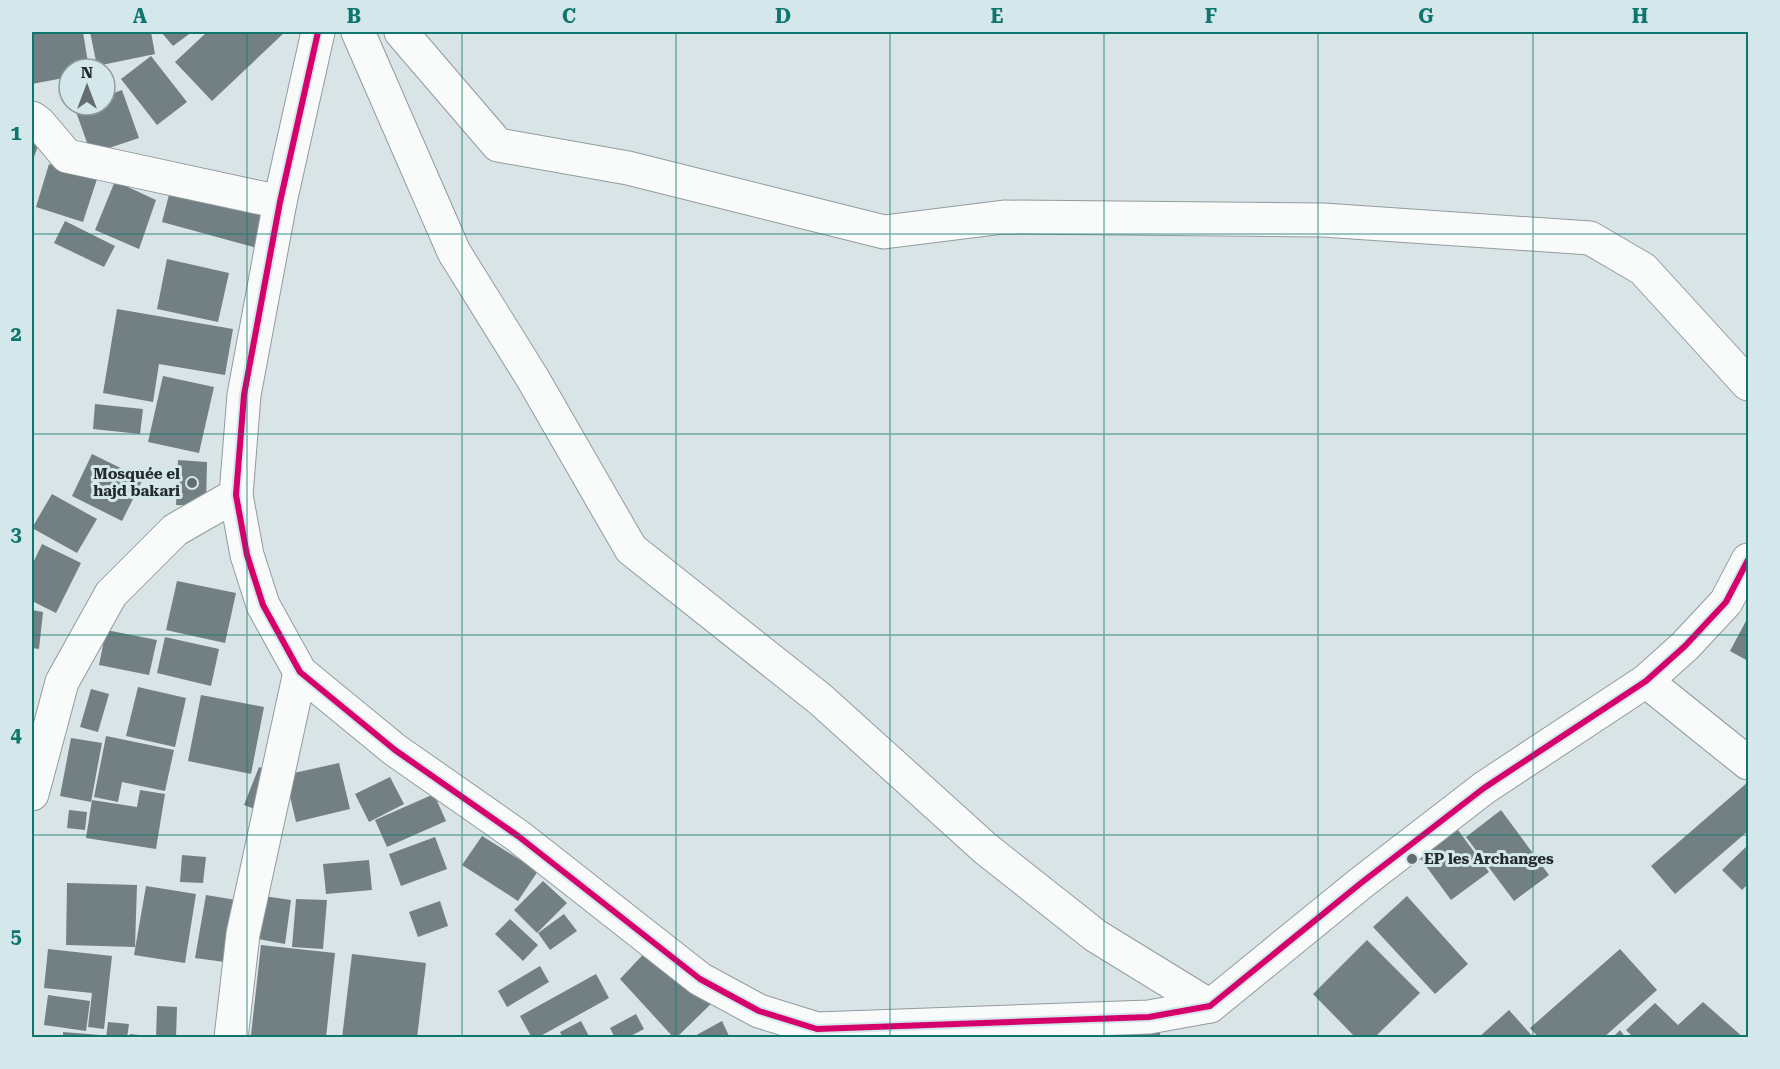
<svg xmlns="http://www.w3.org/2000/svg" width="1780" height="1069" font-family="'Roboto Serif',serif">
  <rect width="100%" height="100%" fill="#d9e4e6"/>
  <g fill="#728083">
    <path d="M32 32H83L89 69H69V77L32 84Z"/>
    <path d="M90 32H151L155 54 97 66Z"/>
    <path d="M161 32H192L173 46Z"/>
    <path d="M207 32H285L212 101 175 62Z"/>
    <path d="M151 56 187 102 157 125 121 79Z"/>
    <path d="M122 90 139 138 91 154 74 106 105 105V96Z"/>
    <path d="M32 125 44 130 34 157 32 156Z"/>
    <path d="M49 164 97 179 83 222 36 207Z"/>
    <path d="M115 181 156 200 139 249 95 230Z"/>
    <path d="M172 183 267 208 264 250 162 222Z"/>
    <path d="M65 221 115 246 104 267 54 243Z"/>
    <path d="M167 259 229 273 218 322 157 309Z"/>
    <path d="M117 309 233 329 225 375 159 364 153 402 103 393Z"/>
    <path d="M163 376 214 387 199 453 148 442Z"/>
    <path d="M95 404 143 409 140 434 93 429Z"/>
    <path d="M92 454 143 479 122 521 72 496Z"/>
    <path d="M178 460 207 462 206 506 176 505Z"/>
    <path d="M52 494 97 519 77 553 32 528Z"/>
    <path d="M42 544 81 563 56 613 32 601V565Z"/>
    <path d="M177 581 236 593 225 643 166 630Z"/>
    <path d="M32 610 43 612 39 649 32 648Z"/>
    <path d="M1747 619 1748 620V661L1730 651Z"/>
    <path d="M106 630 157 640 149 675 99 665Z"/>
    <path d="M165 637 219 649 211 686 157 673Z"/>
    <path d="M138 687 186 698 175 747 126 736Z"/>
    <path d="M91 689 109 694 98 732 80 727Z"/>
    <path d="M201 695 264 707 251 774 188 761Z"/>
    <path d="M106 736 174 750 165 791 122 782 118 802 94 797Z"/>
    <path d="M71 738 102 743 91 802 60 796Z"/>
    <path d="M339 763 350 809 296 822 285 775Z"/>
    <path d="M259 767 275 773 260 811 244 805Z"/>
    <path d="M390 777 404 804 369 822 355 794Z"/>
    <path d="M1748 782V831L1675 894 1651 866Z"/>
    <path d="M140 790 165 794 156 849 86 838 92 800 137 807Z"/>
    <path d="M434 794 446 821 387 847 375 820Z"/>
    <path d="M69 810 87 812 85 830 67 828Z"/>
    <path d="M1501 810 1549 875 1514 901 1466 837Z"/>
    <path d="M1458 830 1489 872 1451 900 1420 858Z"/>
    <path d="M482 836 538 871 518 901 462 865Z"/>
    <path d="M435 837 447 869 401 886 389 854Z"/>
    <path d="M1748 845V884L1742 890 1722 870Z"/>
    <path d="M182 855 206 857 203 883 180 882Z"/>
    <path d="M369 860 372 890 326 894 323 864Z"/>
    <path d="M543 881 567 903 537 933 514 910Z"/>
    <path d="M67 883 137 885 135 947 66 945Z"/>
    <path d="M146 886 196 894 185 963 134 955Z"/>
    <path d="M206 895 242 901 232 963 195 958Z"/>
    <path d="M264 896 291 900 285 944 258 939Z"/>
    <path d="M1407 896 1468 964 1435 994 1373 927Z"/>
    <path d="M296 899 327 900 323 949 292 947Z"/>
    <path d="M440 901 448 926 418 937 409 912Z"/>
    <path d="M564 914 577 931 550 950 538 933Z"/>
    <path d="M510 919 538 945 523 961 495 934Z"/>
    <path d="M1367 940 1420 993 1374 1038H1356L1313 994Z"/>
    <path d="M653 944 713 1002 676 1038H674L620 979Z"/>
    <path d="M261 945 335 953 326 1038H276L251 1035Z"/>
    <path d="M48 949 112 956 104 1029 88 1027 92 993 44 988Z"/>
    <path d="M1620 949 1657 990 1603 1038H1539L1530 1028Z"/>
    <path d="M352 954 426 963 417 1038H342Z"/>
    <path d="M540 966 549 982 507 1007 498 991Z"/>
    <path d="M596 974 609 998 537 1038H532L520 1016Z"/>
    <path d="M48 995 90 1001 86 1031 44 1025Z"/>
    <path d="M1703 1002 1744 1038H1634L1626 1030 1655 1003 1678 1025Z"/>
    <path d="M157 1006 177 1007 176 1038H156Z"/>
    <path d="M1509 1010 1534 1038H1478Z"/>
    <path d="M636 1014 644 1029 627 1038H615L610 1028Z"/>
    <path d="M581 1021 589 1036 586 1038H563L560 1032Z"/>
    <path d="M722 1021 730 1038H691Z"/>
    <path d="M108 1022 129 1024 127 1038H106Z"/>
    <path d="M1120 1025 1160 1028V1038H1119Z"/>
    <path d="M1620 1030 1626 1038H1612Z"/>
    <rect x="1075" y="1031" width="26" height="7"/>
    <path d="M63 1032 100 1035V1038H63Z"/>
    <path d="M130 1034 148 1036V1038H129Z"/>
  </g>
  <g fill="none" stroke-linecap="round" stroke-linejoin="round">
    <g stroke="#939b9d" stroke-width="35">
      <g id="minor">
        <path d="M318 32 280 202 244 395 236 495 247 555 263 605 300 672 395 750 518 836 700 979 759 1011 817 1029 1149 1017 1210 1006 1361 883 1484 788 1646 681 1685 646 1726 602 1748 560"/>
        <path d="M358 32 454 252 533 379 631 549 820 699 986 849 1096 936 1210 1006"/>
        <path d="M401 32 498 145 628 168 884 232 1004 217 1323 220 1590 238 1643 269 1748 384"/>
        <path d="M32 118 39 123 67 156 280 202"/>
        <path d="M1646 681 1748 763"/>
        <path d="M32 794 62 682 111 594 175 530 236 495"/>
        <path d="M231 1038 243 934 300 672"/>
      </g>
    </g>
    <use href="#minor" stroke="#f9fbfb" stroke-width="33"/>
    <g stroke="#d4e7eb" stroke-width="10">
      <path id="cycleway" d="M318 32 280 202 244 395 236 495 247 555 263 605 300 672 395 750 518 836 700 979 759 1011 817 1029 1149 1017 1210 1006 1361 883 1484 788 1646 681 1685 646 1726 602 1748 560"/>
    </g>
    <use href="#cycleway" stroke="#d6006c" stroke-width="6"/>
  </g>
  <path fill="none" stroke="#0f766e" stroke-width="1.5" stroke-opacity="0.55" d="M247 32V1038M462 32V1038M676 32V1038M890 32V1038M1104 32V1038M1318 32V1038M1533 32V1038M32 234H1748M32 434H1748M32 635H1748M32 835H1748"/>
  <g fill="#636c6e" stroke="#d4e7eb" stroke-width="2">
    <circle cx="192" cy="483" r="6"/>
    <circle cx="1412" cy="859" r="6"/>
  </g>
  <g text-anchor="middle" stroke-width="6" stroke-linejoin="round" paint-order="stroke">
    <g font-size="15" font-weight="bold" fill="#242b2d" stroke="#d4e7eb" text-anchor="end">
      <text x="180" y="479">Mosquée el<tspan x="180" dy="17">hajd bakari</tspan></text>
      <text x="1424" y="864" text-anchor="start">EP les Archanges</text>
    </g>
  </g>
  <rect width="1780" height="1069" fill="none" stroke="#d4e7eb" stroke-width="66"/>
  <g transform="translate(87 87)"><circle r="28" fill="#d4e7eb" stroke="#8e9c9f" stroke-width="1.5"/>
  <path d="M0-4.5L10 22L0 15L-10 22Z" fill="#636c6e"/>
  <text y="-9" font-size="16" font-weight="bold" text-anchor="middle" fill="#242b2d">N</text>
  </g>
  <rect x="33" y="33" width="1714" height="1003" fill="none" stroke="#0f766e" stroke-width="2"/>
  <g font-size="20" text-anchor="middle" font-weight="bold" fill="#0f766e">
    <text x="140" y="23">A</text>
    <text x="354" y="23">B</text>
    <text x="569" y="23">C</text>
    <text x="783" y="23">D</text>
    <text x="997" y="23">E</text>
    <text x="1211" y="23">F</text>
    <text x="1426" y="23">G</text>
    <text x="1640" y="23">H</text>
    <text x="16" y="140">1</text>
    <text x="16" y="341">2</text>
    <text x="16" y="541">3</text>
    <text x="16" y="742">4</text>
    <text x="16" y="943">5</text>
  </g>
</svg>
